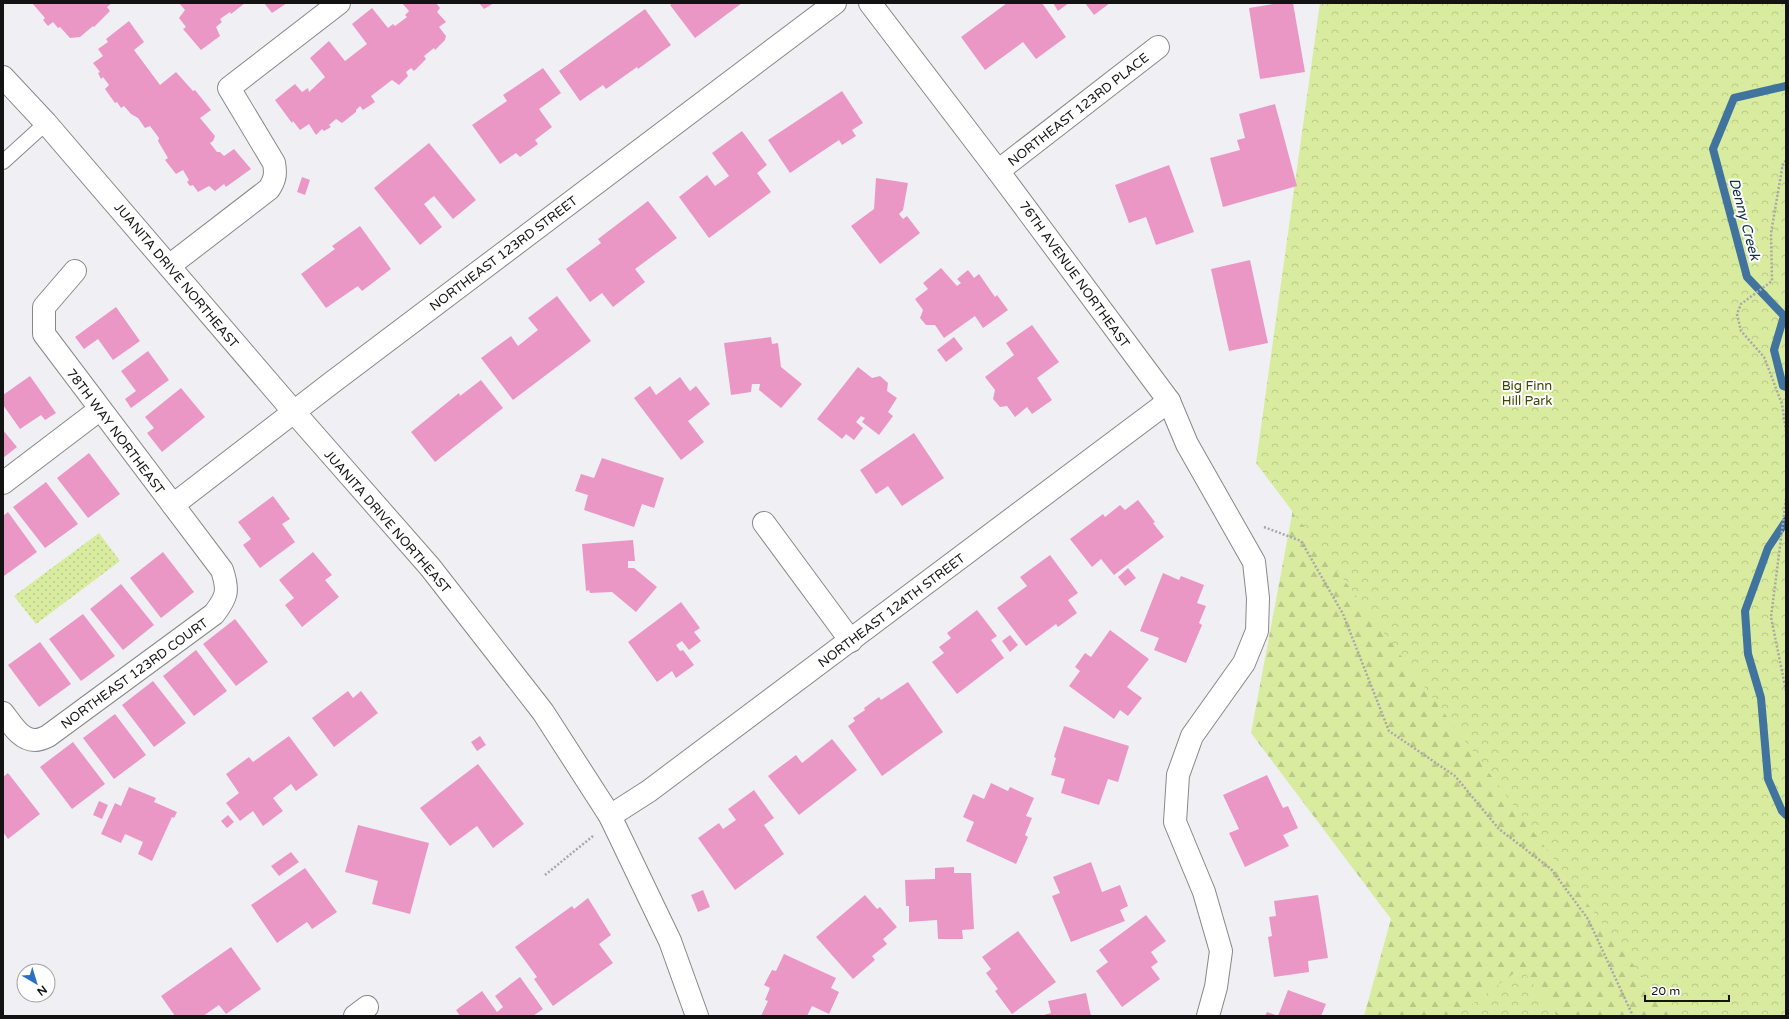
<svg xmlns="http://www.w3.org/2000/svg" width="1789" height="1019" font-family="'Varela Round',sans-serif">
  <defs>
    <pattern id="grass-dots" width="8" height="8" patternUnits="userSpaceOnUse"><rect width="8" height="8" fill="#d9eb9f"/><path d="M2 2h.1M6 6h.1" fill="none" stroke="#b9c988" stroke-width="1.8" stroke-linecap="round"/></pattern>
    <pattern id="forest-firs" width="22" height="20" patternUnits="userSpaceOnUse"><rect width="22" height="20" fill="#d9eb9f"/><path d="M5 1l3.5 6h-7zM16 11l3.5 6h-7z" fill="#b9c988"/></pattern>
    <pattern id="park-crowns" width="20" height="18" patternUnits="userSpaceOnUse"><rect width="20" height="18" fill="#d9eb9f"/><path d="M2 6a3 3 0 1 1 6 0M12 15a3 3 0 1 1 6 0" fill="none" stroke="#b9c988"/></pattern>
  </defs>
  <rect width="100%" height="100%" fill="#f0f0f4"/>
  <path fill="url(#grass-dots)" d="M99 533 120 561 36 624 14 596Z"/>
  <path fill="url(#forest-firs)" d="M1388 3H1786V1016H1364L1391 919 1251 733Z"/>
  <g fill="url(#park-crowns)">
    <path d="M1320 3H1786V1016H1672L1256 463Z"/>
    <path d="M1521 968 1557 1016H1456Z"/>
  </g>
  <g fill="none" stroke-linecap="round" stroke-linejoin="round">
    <g stroke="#40739d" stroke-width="8">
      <path d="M1786 86 1734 98 1713 149 1747 277 1784 316 1774 350 1783 386 1786 387"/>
      <path d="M1786 521 1768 548 1745 611 1748 654 1761 698 1768 779 1782 811 1786 815"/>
    </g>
  </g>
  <g fill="#eb97c6">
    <path d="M32 3H112L107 7 110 11 94 27 93 26 80 37 70 38 60 27 58 28 53 22 48 26 43 20 45 18Z"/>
    <path d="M179 3H245L231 14 230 12 220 19 222 22 216 27 220 36 201 50 183 29 186 27 179 18 185 10Z"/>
    <path d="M264 3H287L272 13Z"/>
    <path d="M402 3H436L440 8 437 12 446 22 439 27 446 36 445 40 435 50 434 48 424 56 426 59 414 71 411 68 406 72 408 76 399 85 392 80 371 96 375 102 363 110 360 106 356 110V112L342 123 336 119 329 125 331 127 324 131 322 129 316 135 309 124 300 130 293 121 292 123 275 100 295 84 302 92 308 88 309 92 325 77 310 58 329 41 345 61 367 44 352 24 372 8 388 28 393 24 395 26 407 17 405 15 409 11Z"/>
    <path d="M479 3H494L484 9Z"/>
    <path d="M673 3H742L695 38 670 5Z"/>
    <path d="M1007 3H1042L1066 37 1036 59 1023 42 985 70 961 37Z"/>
    <path d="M1053 3H1069L1058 11Z"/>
    <path d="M1085 3H1110L1094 15Z"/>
    <path d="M1279 3H1293L1305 72 1260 79 1249 8Z"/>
    <path d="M645 9 671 45 638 69 637 67 606 89 603 85 580 101 559 71Z"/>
    <path d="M129 21 144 42 134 50 160 85 176 72 193 91 195 90 211 110 200 118 215 136 213 141 210 143 217 152H220L224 156 234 149 251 169 226 187 224 184 215 191 209 186 198 192 193 185 190 186 187 182 189 180 183 170 176 174 165 160 168 158 158 141 159 138 150 126 145 128 138 118 131 114 124 106 121 108 117 102 115 103 105 89 109 85 103 77 101 79 98 73 100 72 93 63 103 56 98 49 108 42 106 39Z"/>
    <path d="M543 68 561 93 539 109 552 127 535 140 538 144 520 157 516 153 500 164 472 125 507 101 503 95Z"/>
    <path d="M842 91 863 123 852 130 856 136 842 145 839 140 790 173 768 140Z"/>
    <path d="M1275 104 1297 186 1223 207 1210 158 1240 150 1237 140 1245 138 1239 114Z"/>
    <path d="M742 131 767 165 757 173 771 192 709 238 679 197 707 175 715 186 729 176 712 153Z"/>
    <path d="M429 143 476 200 453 219 434 196 424 204 442 227 420 245 374 188Z"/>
    <path d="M1169 165 1194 232 1156 245 1146 217 1129 223 1115 185Z"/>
    <path d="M302 177 310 180 305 195 297 192Z"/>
    <path d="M876 178 908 183 903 210 899 214 903 219 907 216 920 233 880 264 851 226 874 209Z"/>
    <path d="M648 201 677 238 635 269 645 282 613 307 602 293 590 302 566 269 601 243 598 239Z"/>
    <path d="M360 226 391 269 362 291 358 286 326 308 301 274 335 249 332 246Z"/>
    <path d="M1250 260 1268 343 1229 351 1211 269Z"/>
    <path d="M941 268 957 286 961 283 957 279 968 270 974 278 979 274 995 297 997 295 1008 310 983 328 975 316 944 338 935 325H926L920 318 923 310 915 299 928 289 923 283Z"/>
    <path d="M557 296 591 341 513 400 481 358 511 336 518 346 538 330 528 318Z"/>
    <path d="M116 307 140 341 113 360 98 339 84 349 75 337Z"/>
    <path d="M1032 325 1059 362 1037 378 1052 400 1032 414 1027 407 1015 417 1007 406 1000 407 993 399 995 390 985 377 1014 355 1006 343Z"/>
    <path d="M771 337 772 344 778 343 781 367 802 384 781 408 759 390 760 384H752L751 392 731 395 724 343Z"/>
    <path d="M954 337 963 349 946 362 937 350Z"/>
    <path d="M148 351 169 380 131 408 125 399 136 391 121 371Z"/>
    <path d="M858 367 872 378 880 376 888 383 887 391 897 398 888 412 893 416 879 435 862 422 865 418 861 416 856 422 863 428 854 440 846 434 842 439 817 419Z"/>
    <path d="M30 376 56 413 45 420 41 415 20 429 3 405V395Z"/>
    <path d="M680 377 690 391 696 386 710 404 688 421 704 442 681 460 634 398 650 386 656 395Z"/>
    <path d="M481 380 503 408 435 462 411 432 459 393 460 396Z"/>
    <path d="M181 388 205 417 162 452 147 433 154 428 145 417Z"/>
    <path d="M3 430 17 447 3 458Z"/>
    <path d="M914 433 944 478 902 506 888 486 876 494 860 470Z"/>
    <path d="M89 453 120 494 88 518 57 478Z"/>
    <path d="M602 458 664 478 654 508 642 504 634 527 584 510 588 495 575 491 581 474 594 478Z"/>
    <path d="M46 482 78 524 45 548 13 507Z"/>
    <path d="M273 496 290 519 282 524 295 542 260 568 243 545 251 539 238 522Z"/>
    <path d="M1138 500 1155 522 1153 523 1164 537 1114 575 1101 559 1092 567 1070 539 1103 514 1105 517 1120 505 1125 510Z"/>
    <path d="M8 512 37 552 4 576 3 516Z"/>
    <path d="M633 540 635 561H628V568H634L657 587 636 612 612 592 590 593 589 590 586 591 582 544Z"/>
    <path d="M163 552 194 592 161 618 130 578Z"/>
    <path d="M313 552 332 575 325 580 339 597 302 627 285 605 294 598 279 580Z"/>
    <path d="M1050 555 1078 593 1068 600 1077 613 1058 627 1056 624 1026 646 997 608 1027 586 1020 577Z"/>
    <path d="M1128 568 1136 578 1125 586 1118 577Z"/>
    <path d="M1163 573 1179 580 1181 576 1204 585 1197 603 1206 606 1199 623 1202 625 1186 663 1154 650 1159 638 1140 631Z"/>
    <path d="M121 584 154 625 123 650 90 609Z"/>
    <path d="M681 602 700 628 694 632 701 641 689 650 682 641 676 645 680 651 683 650 694 665 676 678 672 671 657 682 628 642Z"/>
    <path d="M977 610 997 636 991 640 1004 658 957 694 932 662 944 653 939 647 951 638 947 633Z"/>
    <path d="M83 614 115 656 81 681 49 639Z"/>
    <path d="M235 619 268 662 236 686 203 644Z"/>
    <path d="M1110 630 1149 659 1127 687 1142 698 1128 716 1120 710 1114 719 1069 686 1080 671 1075 667 1085 653 1091 657Z"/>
    <path d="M1010 635 1018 645 1010 652 1002 641Z"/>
    <path d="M40 642 71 684 39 707 8 665Z"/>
    <path d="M196 650 227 691 194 716 163 676Z"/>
    <path d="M153 681 186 723 154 747 122 705Z"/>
    <path d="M908 682 943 732 882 776 848 726 855 721 853 718 865 710 864 708 879 697 881 700Z"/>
    <path d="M348 691 353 698 361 691 378 713 334 747 312 718Z"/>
    <path d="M115 714 146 755 114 779 83 738Z"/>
    <path d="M1064 726 1129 746 1118 782 1108 779 1099 805 1061 793 1065 779 1051 775 1056 758 1054 757Z"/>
    <path d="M289 736 318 775 296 791 291 784 273 798 283 811 263 826 253 811 240 821 226 803 239 793 226 774 249 757 253 762Z"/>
    <path d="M480 736 486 745 477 751 471 742Z"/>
    <path d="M832 739 857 770 799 815 768 776 796 755 802 763Z"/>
    <path d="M73 742 105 784 72 809 40 767Z"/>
    <path d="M478 764 524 824 493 848 477 826 450 846 420 808Z"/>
    <path d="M8 773 40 814 8 839 3 832V777Z"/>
    <path d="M1267 775 1283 808 1288 806 1298 828 1283 835 1289 846 1245 867 1229 833 1239 829 1223 795Z"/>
    <path d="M991 783 1008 791 1010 787 1034 798 1026 816 1032 818 1025 835 1028 837 1016 864 966 841 974 822 963 817 973 794 984 799Z"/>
    <path d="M129 787 156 798 154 802 177 812 174 818 172 817 152 861 138 854 143 842 125 834 121 843 101 834 115 803 121 806Z"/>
    <path d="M754 790 774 818 764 825 784 854 735 890 698 838 719 823 723 829 736 820 728 809Z"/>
    <path d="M99 801 108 805 102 819 93 815Z"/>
    <path d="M228 815 234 822 227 828 221 821Z"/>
    <path d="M358 825 429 843 410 914 372 904 378 881 345 872Z"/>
    <path d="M291 852 299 862 279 876 271 866Z"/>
    <path d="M1091 862 1102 892 1120 885 1128 906 1120 910 1125 921 1071 942 1052 896 1060 893 1053 877Z"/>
    <path d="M954 867V873H971L974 929 962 930 963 939H938L937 920 909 922V906H906L905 880 935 879V868Z"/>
    <path d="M305 868 337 912 312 929 307 922 277 943 251 905Z"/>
    <path d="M703 890 710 907 698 912 691 895Z"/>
    <path d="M865 895 877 909 880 907 897 927 883 939 887 944 872 956 875 960 853 979 816 937Z"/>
    <path d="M1318 895 1328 958 1308 961 1309 972 1274 977 1268 937 1272 936 1269 917 1276 916 1274 901Z"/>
    <path d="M588 898 611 935 599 944 613 963 553 1006 534 979 537 977 515 947 572 906 574 909Z"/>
    <path d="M1146 915 1166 941 1151 952 1158 962 1151 967 1160 979 1122 1007 1096 971 1108 962 1099 950Z"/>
    <path d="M1018 931 1056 982 1012 1014 995 991 998 989 986 973 991 969 982 957Z"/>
    <path d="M231 947 261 989 226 1014 219 1005 203 1016H175L161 996Z"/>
    <path d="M784 954 836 978 831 988 839 992 829 1014 812 1006 807 1016H761L768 1001 765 1000 770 988 764 985 772 970 776 971Z"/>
    <path d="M520 977 543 1009 533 1016H460L456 1010 482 991 497 1012 503 1007 495 996Z"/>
    <path d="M1288 990 1326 1004 1321 1016H1278Z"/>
    <path d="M1086 993 1091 1016H1040L1051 1013 1048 1001Z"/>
    <path d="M1267 1012 1278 1016H1265Z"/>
  </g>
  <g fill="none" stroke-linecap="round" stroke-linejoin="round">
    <g stroke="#88888b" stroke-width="16">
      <path id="service" d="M3 162 46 123"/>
    </g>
    <g stroke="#88888b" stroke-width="24">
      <g id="minor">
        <path d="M870 3 998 171 1169 401 1187 444 1254 562 1258 598 1257 631 1244 663 1192 736 1178 775 1175 822 1204 892 1221 951 1216 987 1208 1016"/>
        <path d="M998 171 1158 47"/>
        <path d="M169 266 269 189C275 180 276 174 274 163L229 88 339 3"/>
        <path d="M3 483 99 410"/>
        <path d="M173 505 330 384 835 3"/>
        <path d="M764 523 851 641"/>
        <path d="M3 713C11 723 20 740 35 740 39 740 44 738 48 736L214 614C227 597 229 591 222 570L44 334V307L75 271"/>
        <path d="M610 816 649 791 1169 401"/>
        <path d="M355 1016 367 1007"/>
      </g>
    </g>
    <g stroke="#88888b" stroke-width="24">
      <path id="secondary" d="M3 77 46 123 294 412 430 567 543 712 610 816 670 941 697 1016"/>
    </g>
    <g stroke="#a8a8ab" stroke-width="2.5" stroke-dasharray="2 2" stroke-linecap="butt">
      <path d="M1786 161 1783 163 1771 233 1772 281 1741 304 1737 314 1741 331 1764 357 1782 404 1786 431"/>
      <path d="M1786 499 1771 617 1786 691"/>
      <path d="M1264 527 1301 541 1343 614 1389 731 1455 776 1499 829 1551 869 1588 919 1633 1016"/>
      <path d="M545 875 593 836"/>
    </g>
    <use href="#service" stroke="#fff" stroke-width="14"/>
    <use href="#minor" stroke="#fff" stroke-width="22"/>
    <use href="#secondary" stroke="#fff" stroke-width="22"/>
  </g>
  <g text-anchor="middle" stroke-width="4" stroke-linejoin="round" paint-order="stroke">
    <g font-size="13" fill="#131314" stroke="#fff">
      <text transform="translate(1078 109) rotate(-38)" y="5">NORTHEAST 123RD PLACE</text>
      <text transform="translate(503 253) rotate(-37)" y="5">NORTHEAST 123RD STREET</text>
      <text transform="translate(1075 274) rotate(54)" y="5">76TH AVENUE NORTHEAST</text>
      <text transform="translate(177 275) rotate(50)" y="5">JUANITA DRIVE NORTHEAST</text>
      <text transform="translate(116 431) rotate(53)" y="5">78TH WAY NORTHEAST</text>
      <text transform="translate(388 521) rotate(49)" y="5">JUANITA DRIVE NORTHEAST</text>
      <text transform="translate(891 610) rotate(-37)" y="5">NORTHEAST 124TH STREET</text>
      <text transform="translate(134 673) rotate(-36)" y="5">NORTHEAST 123RD COURT</text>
    </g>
    <g font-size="13" fill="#3b4600" stroke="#fff">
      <text x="1527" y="390">Big Finn<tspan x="1527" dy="15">Hill Park</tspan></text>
    </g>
    <g font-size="14" font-style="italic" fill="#0e2d46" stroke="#fff">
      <text transform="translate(1745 219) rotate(75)" y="5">Denny Creek</text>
    </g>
  </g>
  <rect width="1789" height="1019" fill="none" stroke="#131314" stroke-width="8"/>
  <g transform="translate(36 983) rotate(142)"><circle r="19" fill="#ffffff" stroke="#a1a1a1"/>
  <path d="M0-3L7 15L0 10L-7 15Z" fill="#2970c0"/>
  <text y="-6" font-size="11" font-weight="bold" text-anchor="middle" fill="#131314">N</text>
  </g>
  <path d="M1645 995v6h84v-6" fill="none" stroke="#131314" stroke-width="2"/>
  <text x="1651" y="995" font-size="12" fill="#131314" stroke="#ffffff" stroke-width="3" paint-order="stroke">20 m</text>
</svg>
